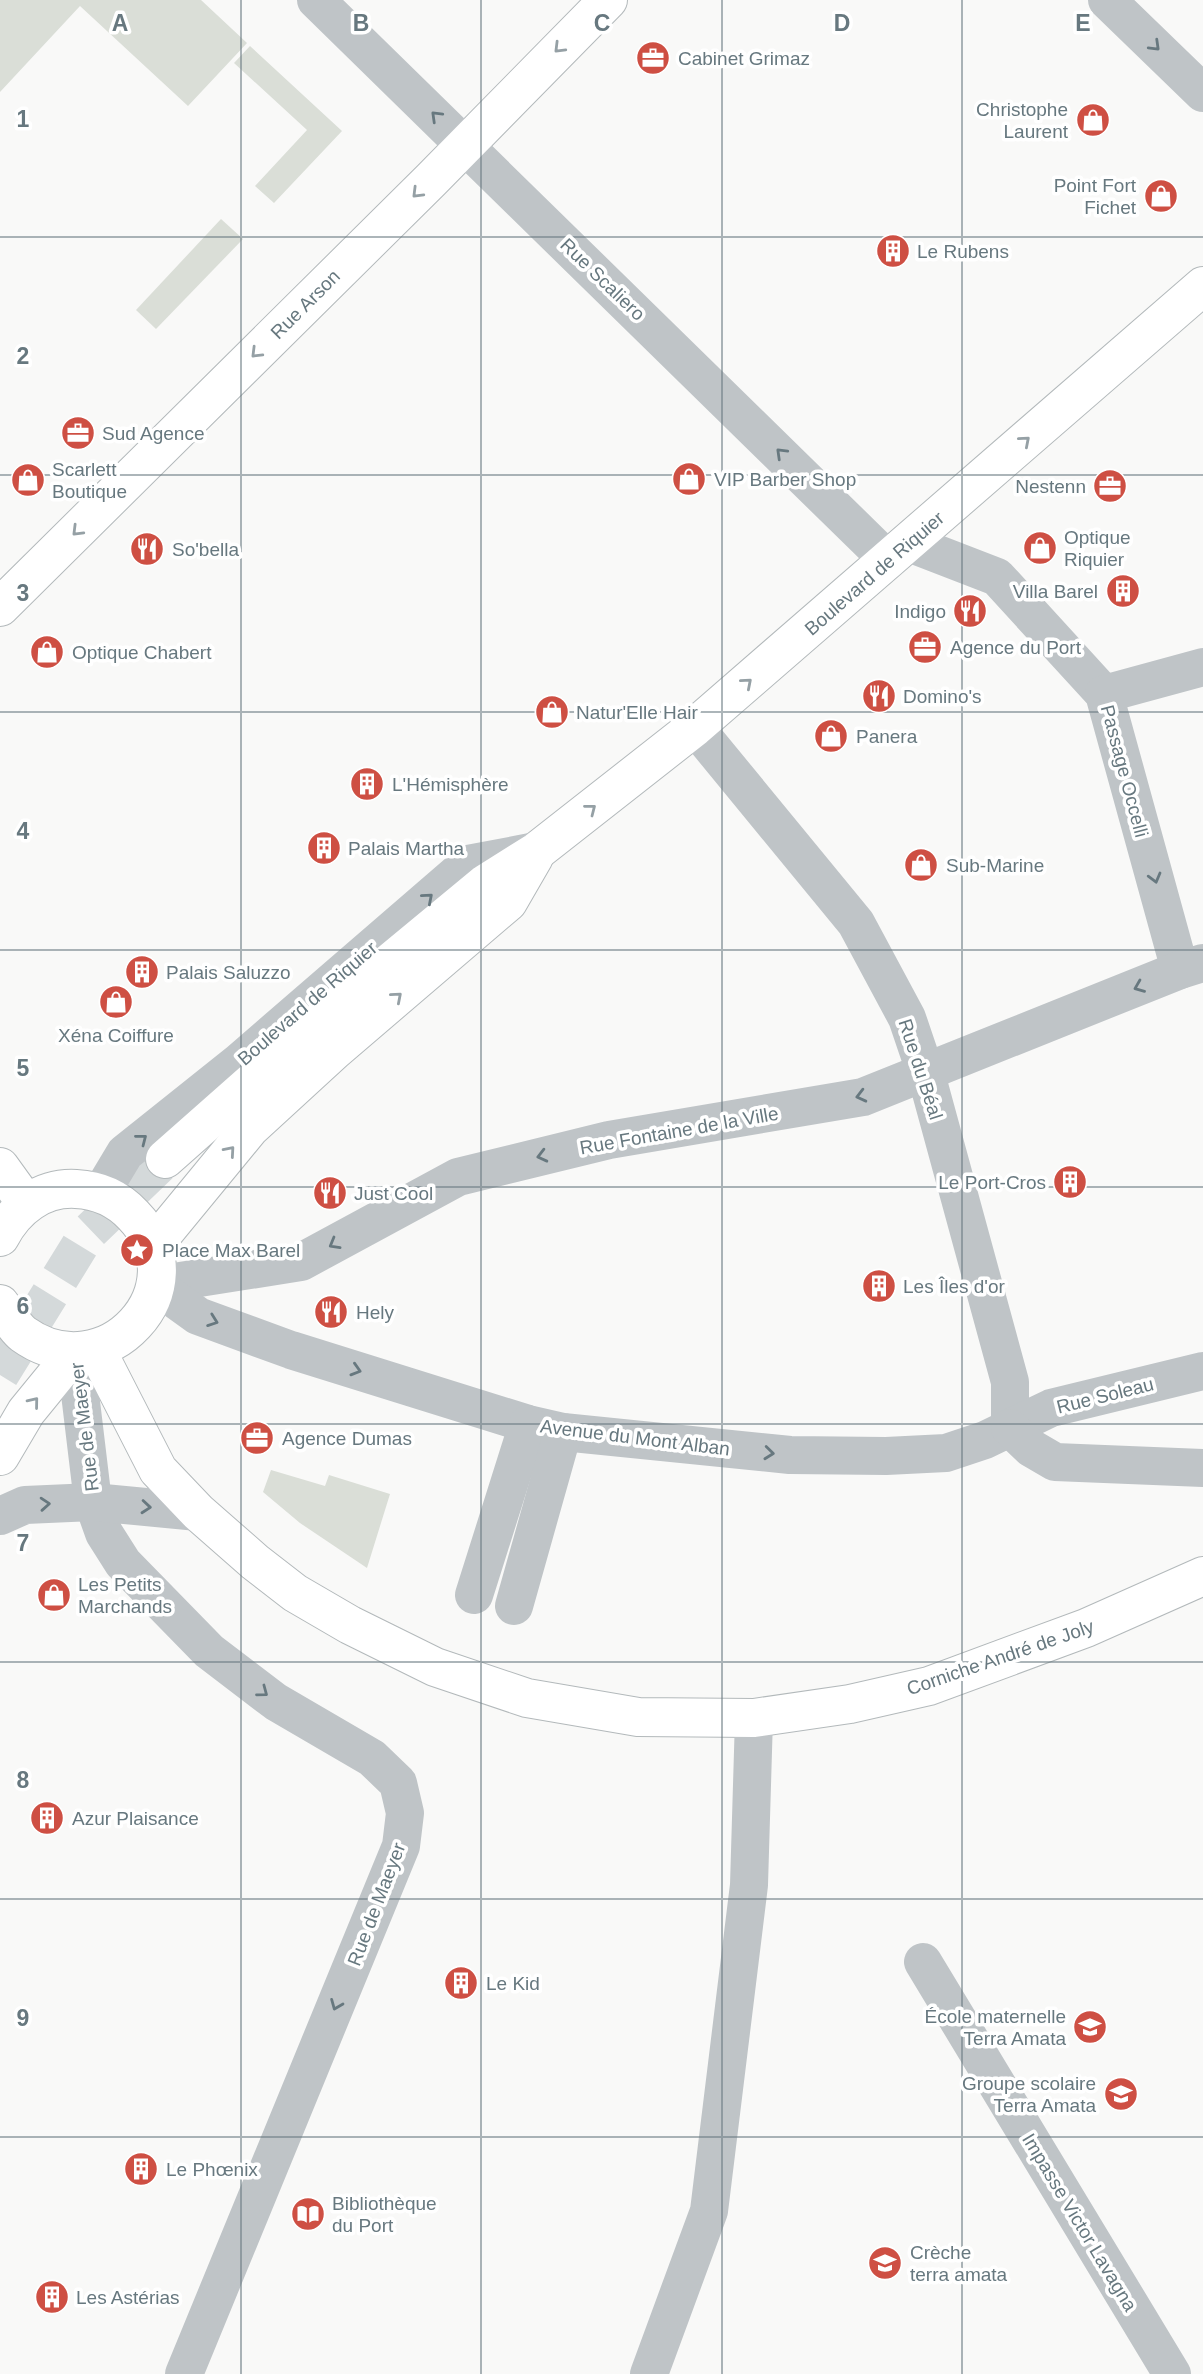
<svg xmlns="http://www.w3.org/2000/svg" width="1203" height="2374" font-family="Arial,sans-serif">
  <rect width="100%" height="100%" fill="#f9f9f8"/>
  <g fill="#daded7">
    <path d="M0 0H201L247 43 188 106 80 6 0 92Z"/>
    <path d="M250 46 342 131 274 203 255 186 307 130 234 63Z"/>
    <path d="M221 219 243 239 156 329 136 310Z"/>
    <path d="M271 1470 325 1486 329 1475 390 1494 367 1568 300 1523 263 1492Z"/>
  </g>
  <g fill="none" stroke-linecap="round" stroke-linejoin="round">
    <path stroke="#d4d9da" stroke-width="38" stroke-dasharray="38 19" stroke-linecap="butt" d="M0 1375 87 1234 165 1159"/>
    <g stroke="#b3b9bb" stroke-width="40">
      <g id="major">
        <path d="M0 607 431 180 608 0"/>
        <path d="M165 1159 347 998 486 883 537 851 695 727 1203 286"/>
        <path d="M0 1167 26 1203"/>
        <path d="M0 1237C15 1208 42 1187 76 1189 98 1190 118 1199 133 1215 203 1287 105 1393 23 1334 14 1327 7 1313 0 1304"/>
        <path d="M153 1246 250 1128 335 1050 508 902 534 857"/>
        <path d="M96 1349 158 1470 198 1512 255 1562 295 1593 350 1625 435 1667 527 1698 638 1717 754 1718 850 1704 929 1686 1086 1628 1203 1576"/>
        <path d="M0 1456 26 1412 75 1352"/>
      </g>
    </g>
    <g stroke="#bfc4c7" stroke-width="38">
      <path d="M316 0 888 560"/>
      <path d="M1107 0 1203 93"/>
      <path d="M909 543 997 577 1104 694 1180 970"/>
      <path d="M1104 694 1203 667"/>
      <path d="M695 727 856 923 907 1018 926 1074 1010 1382V1428"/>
      <path d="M101 1193 125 1153 239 1062 468 864 536 851"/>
      <path d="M155 1285 301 1262 458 1177 609 1140 863 1097 1180 970 1203 963"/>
      <path d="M155 1285 198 1316 291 1350 528 1424 563 1432 790 1455 886 1456 946 1453 985 1440 1051 1408 1203 1371"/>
      <path d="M75 1352 93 1502 104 1533 123 1563 209 1651 276 1702 372 1758 398 1783 405 1813 401 1846 184 2374"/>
      <path d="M1010 1428 1031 1448 1055 1462 1203 1468"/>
      <path d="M0 1516 25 1505 93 1502 198 1512"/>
      <path d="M474 1595 528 1424"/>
      <path d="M514 1606 563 1432"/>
      <path d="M923 1962 1172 2374"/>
      <path d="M649 2374 709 2211 749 1885 754 1718"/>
    </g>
    <use href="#major" stroke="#fff" stroke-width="38"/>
  </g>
  <defs><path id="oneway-chevron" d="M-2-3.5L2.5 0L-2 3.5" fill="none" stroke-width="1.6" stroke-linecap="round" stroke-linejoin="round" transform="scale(1.75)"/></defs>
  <g stroke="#67787f">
    <use href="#oneway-chevron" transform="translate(1155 46) rotate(44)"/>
    <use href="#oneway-chevron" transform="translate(436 116) rotate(-136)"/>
    <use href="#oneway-chevron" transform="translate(781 453) rotate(-136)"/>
    <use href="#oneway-chevron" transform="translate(1155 878) rotate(75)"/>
    <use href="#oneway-chevron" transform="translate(428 898) rotate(-41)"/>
    <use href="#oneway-chevron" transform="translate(1139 987) rotate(158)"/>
    <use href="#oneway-chevron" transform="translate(861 1096) rotate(166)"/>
    <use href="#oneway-chevron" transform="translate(142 1139) rotate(-38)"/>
    <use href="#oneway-chevron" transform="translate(542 1156) rotate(166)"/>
    <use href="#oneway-chevron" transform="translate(334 1244) rotate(150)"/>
    <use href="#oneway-chevron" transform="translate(213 1321) rotate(20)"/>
    <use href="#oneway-chevron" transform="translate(356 1370) rotate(17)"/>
    <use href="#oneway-chevron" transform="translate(769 1453) rotate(6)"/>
    <use href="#oneway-chevron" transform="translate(45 1504) rotate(-4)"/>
    <use href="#oneway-chevron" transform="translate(146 1507) rotate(5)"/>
    <use href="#oneway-chevron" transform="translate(263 1692) rotate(37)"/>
    <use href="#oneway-chevron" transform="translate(336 2005) rotate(112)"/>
  </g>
  <g stroke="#95a0a5">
    <use href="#oneway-chevron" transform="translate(559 48) rotate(135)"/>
    <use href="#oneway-chevron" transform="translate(417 193) rotate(135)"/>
    <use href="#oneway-chevron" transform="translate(256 353) rotate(135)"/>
    <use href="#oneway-chevron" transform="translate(1025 441) rotate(-41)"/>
    <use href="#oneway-chevron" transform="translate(77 531) rotate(135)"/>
    <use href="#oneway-chevron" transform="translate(747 683) rotate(-41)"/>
    <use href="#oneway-chevron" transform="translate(591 809) rotate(-38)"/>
    <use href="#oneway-chevron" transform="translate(397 997) rotate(-41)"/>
    <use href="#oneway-chevron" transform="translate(230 1151) rotate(-49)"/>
    <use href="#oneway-chevron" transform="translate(34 1402) rotate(-51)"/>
  </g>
  <path fill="none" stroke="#67787f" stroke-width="2" stroke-opacity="0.55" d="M241 0V2374M481 0V2374M722 0V2374M962 0V2374M0 237H1203M0 475H1203M0 712H1203M0 950H1203M0 1187H1203M0 1424H1203M0 1662H1203M0 1899H1203M0 2137H1203"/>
  <defs>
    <g id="office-disc" transform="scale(1.75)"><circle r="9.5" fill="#ce4f43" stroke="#fff"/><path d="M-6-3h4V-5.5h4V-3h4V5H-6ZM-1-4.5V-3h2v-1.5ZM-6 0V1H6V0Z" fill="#fff"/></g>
    <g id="shop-disc" transform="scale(1.75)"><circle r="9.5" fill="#ce4f43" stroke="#fff"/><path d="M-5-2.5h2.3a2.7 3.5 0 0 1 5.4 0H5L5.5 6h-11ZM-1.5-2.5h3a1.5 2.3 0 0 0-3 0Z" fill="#fff"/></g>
    <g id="building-disc" transform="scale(1.75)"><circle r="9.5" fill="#ce4f43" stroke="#fff"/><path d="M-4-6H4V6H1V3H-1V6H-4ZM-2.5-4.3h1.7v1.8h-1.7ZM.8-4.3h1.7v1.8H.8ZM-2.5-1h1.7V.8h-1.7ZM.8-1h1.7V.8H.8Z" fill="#fff"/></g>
    <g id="restaurant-disc" transform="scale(1.75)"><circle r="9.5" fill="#ce4f43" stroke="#fff"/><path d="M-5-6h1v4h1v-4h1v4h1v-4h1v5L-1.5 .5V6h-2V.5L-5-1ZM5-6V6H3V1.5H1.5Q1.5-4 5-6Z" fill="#fff"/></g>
    <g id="sight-disc" transform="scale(1.75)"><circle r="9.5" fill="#ce4f43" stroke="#fff"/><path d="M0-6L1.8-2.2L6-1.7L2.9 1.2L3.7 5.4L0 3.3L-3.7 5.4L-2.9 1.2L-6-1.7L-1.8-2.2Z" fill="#fff"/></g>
    <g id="school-disc" transform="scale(1.75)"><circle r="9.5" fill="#ce4f43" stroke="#fff"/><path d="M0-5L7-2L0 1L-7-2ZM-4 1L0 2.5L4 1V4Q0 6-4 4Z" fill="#fff"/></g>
    <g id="library-disc" transform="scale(1.75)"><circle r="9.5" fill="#ce4f43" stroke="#fff"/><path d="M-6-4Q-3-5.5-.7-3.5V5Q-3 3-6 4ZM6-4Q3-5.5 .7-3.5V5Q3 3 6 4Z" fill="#fff"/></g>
  </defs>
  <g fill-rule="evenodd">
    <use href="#office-disc" x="653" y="58"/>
    <use href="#shop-disc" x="1093" y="120"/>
    <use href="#shop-disc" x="1161" y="196"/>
    <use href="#building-disc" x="893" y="251"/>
    <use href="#office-disc" x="78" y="433"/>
    <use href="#shop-disc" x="689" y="479"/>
    <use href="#shop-disc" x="28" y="480"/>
    <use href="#office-disc" x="1110" y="486"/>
    <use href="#shop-disc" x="1040" y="548"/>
    <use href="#restaurant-disc" x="147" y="549"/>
    <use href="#building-disc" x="1123" y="591"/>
    <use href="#restaurant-disc" x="970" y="611"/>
    <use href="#office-disc" x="925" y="647"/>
    <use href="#shop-disc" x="47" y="652"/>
    <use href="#restaurant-disc" x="879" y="696"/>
    <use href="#shop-disc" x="552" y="712"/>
    <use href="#shop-disc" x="831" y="736"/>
    <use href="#building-disc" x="367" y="784"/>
    <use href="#building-disc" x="324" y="848"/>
    <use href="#shop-disc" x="921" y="865"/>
    <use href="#building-disc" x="142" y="972"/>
    <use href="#shop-disc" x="116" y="1002"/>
    <use href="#building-disc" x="1070" y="1182"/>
    <use href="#restaurant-disc" x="330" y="1193"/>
    <use href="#sight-disc" x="137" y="1250"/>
    <use href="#building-disc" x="879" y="1286"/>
    <use href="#restaurant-disc" x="331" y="1312"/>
    <use href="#office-disc" x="257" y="1438"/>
    <use href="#shop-disc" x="54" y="1595"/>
    <use href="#building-disc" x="47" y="1818"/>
    <use href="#building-disc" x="461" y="1983"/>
    <use href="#school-disc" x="1090" y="2027"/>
    <use href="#school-disc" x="1121" y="2094"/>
    <use href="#building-disc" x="141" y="2169"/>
    <use href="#library-disc" x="308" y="2214"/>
    <use href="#school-disc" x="885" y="2263"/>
    <use href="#building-disc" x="52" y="2297"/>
  </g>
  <g text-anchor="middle" stroke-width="7" stroke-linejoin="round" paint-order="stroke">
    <g font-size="19" fill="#67787f" stroke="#fff" text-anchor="start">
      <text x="678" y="65">Cabinet Grimaz</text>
      <text x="1068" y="116" text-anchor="end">Christophe<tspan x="1068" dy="22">Laurent</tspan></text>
      <text x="1136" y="192" text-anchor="end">Point Fort<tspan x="1136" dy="22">Fichet</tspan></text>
      <text x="917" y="258">Le Rubens</text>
      <text x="102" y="440">Sud Agence</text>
      <text x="52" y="476">Scarlett<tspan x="52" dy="22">Boutique</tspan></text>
      <text x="714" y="486">VIP Barber Shop</text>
      <text x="1086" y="493" text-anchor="end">Nestenn</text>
      <text x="1064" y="544">Optique<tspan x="1064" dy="22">Riquier</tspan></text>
      <text x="172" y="556">So'bella</text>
      <text x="1098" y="598" text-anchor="end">Villa Barel</text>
      <text x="946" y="618" text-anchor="end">Indigo</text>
      <text x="950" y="654">Agence du Port</text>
      <text x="72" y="659">Optique Chabert</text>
      <text x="903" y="703">Domino's</text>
      <text x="576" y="719">Natur'Elle Hair</text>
      <text x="856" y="743">Panera</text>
      <text x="392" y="791">L'Hémisphère</text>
      <text x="348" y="855">Palais Martha</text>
      <text x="946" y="872">Sub-Marine</text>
      <text x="166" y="979">Palais Saluzzo</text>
      <text x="116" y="1042" text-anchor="middle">Xéna Coiffure</text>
      <text x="1046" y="1189" text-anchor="end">Le Port-Cros</text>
      <text x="354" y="1200">Just Cool</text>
      <text x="162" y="1257">Place Max Barel</text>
      <text x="903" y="1293">Les Îles d'or</text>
      <text x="356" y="1319">Hely</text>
      <text x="282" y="1445">Agence Dumas</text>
      <text x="78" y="1591">Les Petits<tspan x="78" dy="22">Marchands</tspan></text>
      <text x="72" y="1825">Azur Plaisance</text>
      <text x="486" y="1990">Le Kid</text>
      <text x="1066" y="2023" text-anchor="end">École maternelle<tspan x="1066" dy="22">Terra Amata</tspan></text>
      <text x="1096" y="2090" text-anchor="end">Groupe scolaire<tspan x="1096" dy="22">Terra Amata</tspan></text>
      <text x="166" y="2176">Le Phœnix</text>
      <text x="332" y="2210">Bibliothèque<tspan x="332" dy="22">du Port</tspan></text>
      <text x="910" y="2259">Crèche<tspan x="910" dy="22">terra amata</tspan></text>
      <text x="76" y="2304">Les Astérias</text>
    </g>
    <g font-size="19" fill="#67787f" stroke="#fff">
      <text transform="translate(603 279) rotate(44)" y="7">Rue Scaliero</text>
      <text transform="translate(305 304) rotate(-45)" y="7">Rue Arson</text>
      <text transform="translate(874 573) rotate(-41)" y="7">Boulevard de Riquier</text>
      <text transform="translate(1125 771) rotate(75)" y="7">Passage Occelli</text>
      <text transform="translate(307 1003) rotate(-41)" y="7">Boulevard de Riquier</text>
      <text transform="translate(921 1069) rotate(72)" y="7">Rue du Béal</text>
      <text transform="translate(679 1130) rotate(-10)" y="7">Rue Fontaine de la Ville</text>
      <text transform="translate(1105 1395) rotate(-14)" y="7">Rue Soleau</text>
      <text transform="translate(84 1427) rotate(-97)" y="7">Rue de Maeyer</text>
      <text transform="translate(635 1437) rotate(7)" y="7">Avenue du Mont Alban</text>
      <text transform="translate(1000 1657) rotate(-19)" y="7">Corniche André de Joly</text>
      <text transform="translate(376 1904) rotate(-69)" y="7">Rue de Maeyer</text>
      <text transform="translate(1080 2222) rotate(59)" y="7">Impasse Victor Lavagna</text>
    </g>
  </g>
  <g font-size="23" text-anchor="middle" font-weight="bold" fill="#67787f" stroke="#fff" stroke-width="7" stroke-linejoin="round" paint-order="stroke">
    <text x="120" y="31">A</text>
    <text x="361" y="31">B</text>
    <text x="602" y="31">C</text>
    <text x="842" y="31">D</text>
    <text x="1083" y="31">E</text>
    <text x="23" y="127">1</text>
    <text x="23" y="364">2</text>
    <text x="23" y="601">3</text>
    <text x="23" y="839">4</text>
    <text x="23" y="1076">5</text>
    <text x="23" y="1314">6</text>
    <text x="23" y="1551">7</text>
    <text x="23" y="1788">8</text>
    <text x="23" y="2026">9</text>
  </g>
</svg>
